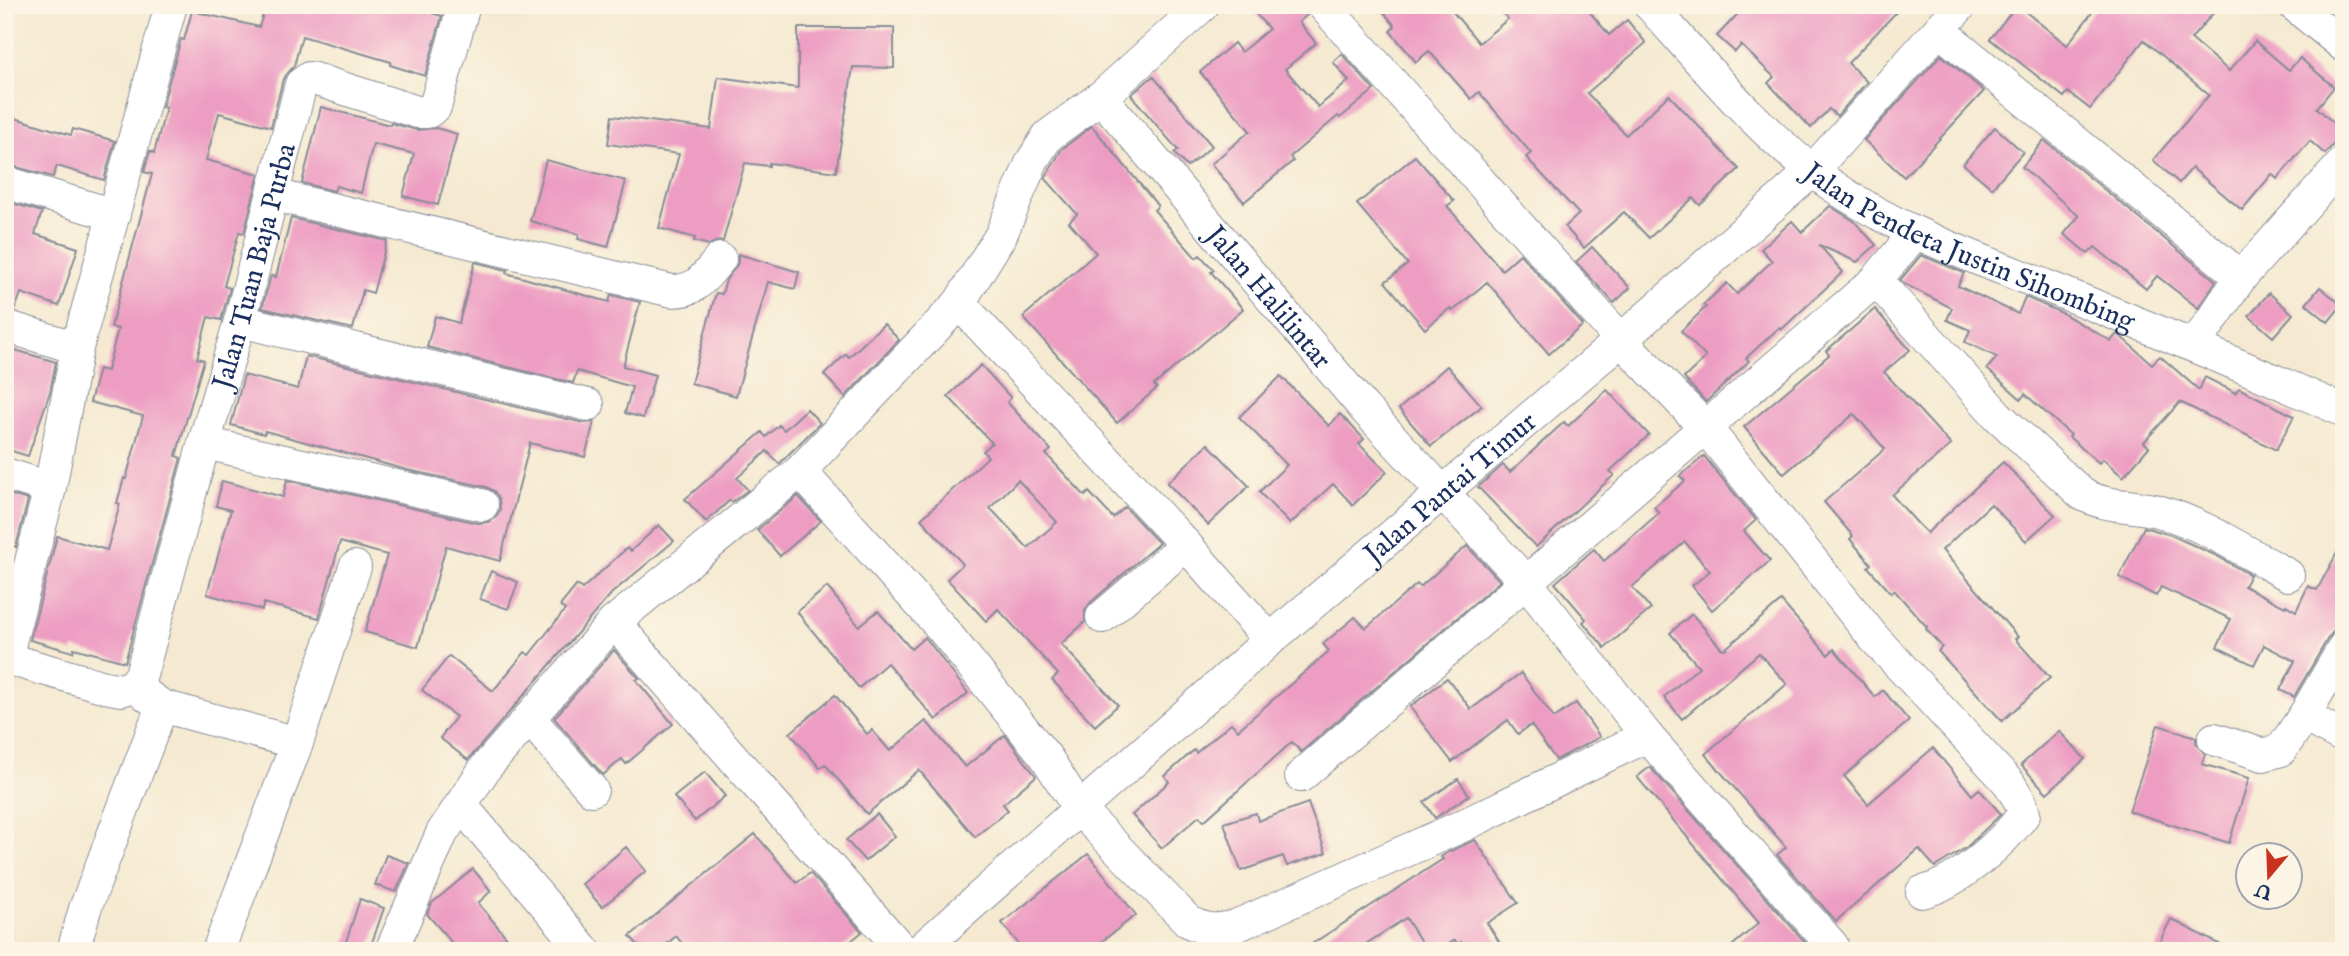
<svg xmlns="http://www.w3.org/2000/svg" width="2349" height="956" font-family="'IM FELL English',serif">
  <rect width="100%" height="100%" fill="#fcf5e5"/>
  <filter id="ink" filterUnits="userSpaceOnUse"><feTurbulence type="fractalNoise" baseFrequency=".0143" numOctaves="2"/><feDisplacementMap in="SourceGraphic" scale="14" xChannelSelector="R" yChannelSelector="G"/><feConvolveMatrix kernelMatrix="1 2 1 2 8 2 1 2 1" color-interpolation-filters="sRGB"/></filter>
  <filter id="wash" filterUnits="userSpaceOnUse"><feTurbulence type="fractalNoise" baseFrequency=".00686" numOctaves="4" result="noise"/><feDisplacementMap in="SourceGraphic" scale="28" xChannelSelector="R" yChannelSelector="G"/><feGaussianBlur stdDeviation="1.57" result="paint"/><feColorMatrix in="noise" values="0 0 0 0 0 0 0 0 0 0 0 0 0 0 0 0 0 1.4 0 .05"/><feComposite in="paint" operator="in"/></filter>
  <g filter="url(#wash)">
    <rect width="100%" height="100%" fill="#f5ead1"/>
    <g id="blocks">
      <g fill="#ed9dc2" fill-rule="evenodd">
        <path d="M266 5H388L407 11 408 6 442 16 425 76 390 65 391 62 302 36 294 66 283 79 271 127 219 113 206 160 259 174 244 233 239 232 224 286 230 288 221 320 208 317 197 358 204 360 176 456 181 458 125 662 74 648 73 652 30 640 57 536 107 550 120 504 117 503 124 478 126 479 143 416 90 402 99 369 107 371 118 329 111 327 152 174 144 172 150 151 154 153 166 108 162 107 181 39 184 40 192 11 259 27Z"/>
        <path d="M1248 5H1305L1308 14 1299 22 1316 43 1285 69 1318 107 1349 81 1333 62 1342 54 1374 90 1340 118 1338 116 1290 157 1293 161 1244 202 1211 164 1250 131 1200 72 1234 43 1241 52 1269 29Z"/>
        <path d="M1378 5H1447L1479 43 1508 19 1496 5H1584L1609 35 1627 20 1646 43 1587 93 1626 135 1669 95 1739 169 1700 205 1693 198 1649 238 1624 212 1584 248 1565 227 1579 214 1526 157 1531 153 1479 92 1471 99 1429 51 1416 62 1390 31 1395 26Z"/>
        <path d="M1746 5H1903L1848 63 1867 82 1837 116 1829 109 1811 128 1768 83 1774 77 1741 45 1735 52 1717 36Z"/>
        <path d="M2017 5 2067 45 2098 5H2220L2191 39 2229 71 2255 41 2289 70 2300 58 2334 87 2317 108 2344 132 2325 154 2310 141 2277 179 2272 174 2242 210 2192 168 2179 183 2153 160 2209 95 2144 40 2090 109 2068 92 2064 97 1990 39Z"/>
        <path d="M798 28H894V68L853 67 836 172 769 163V166L745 163 723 241 715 242 709 245 694 241 695 238 659 228 679 154 608 144 612 116 711 129 718 77 798 88Z"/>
        <path d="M1941 55 1984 91 1904 177 1864 140Z"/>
        <path d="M1153 76 1212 146 1187 167 1174 153 1178 150 1131 95Z"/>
        <path d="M321 107 390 125 391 123 417 130 436 128 457 134 438 205 403 196 414 154 373 144 361 193 336 186 334 191 302 183Z"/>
        <path d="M5 115 71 135 73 129 115 141 104 180 57 166 53 177 5 164Z"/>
        <path d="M1092 126 1158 206 1154 210 1196 258 1200 255 1214 270 1211 272 1243 309 1154 385 1157 388 1117 423 1023 317 1096 253 1069 222 1077 214 1045 178 1062 149Z"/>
        <path d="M1995 127 2023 152 1992 188 1963 164Z"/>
        <path d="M2044 140 2216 281 2198 308 2157 276 2146 289 2095 247 2088 254 2064 234 2079 216 2022 167Z"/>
        <path d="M1415 156 1454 201 1447 206 1502 270 1520 254 1583 325 1549 354 1487 282 1453 311 1450 308 1425 329 1385 282 1408 264 1357 204Z"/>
        <path d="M546 160 626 181 608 247 578 239 579 234 530 221Z"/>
        <path d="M5 201 42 212 35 234 78 248 59 306 21 293 15 310 5 308Z"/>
        <path d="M1830 206 1854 221 1876 245 1857 262 1819 245 1843 272 1781 330 1779 328 1746 358 1749 361 1706 402 1684 378 1706 357 1681 331 1706 307 1703 305 1727 283 1737 294 1772 261 1761 249 1792 221 1802 232Z"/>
        <path d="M291 218 387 241 373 293 363 290 353 329 262 308 271 276 276 277Z"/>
        <path d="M1592 247 1630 288 1614 303 1576 262Z"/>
        <path d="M738 254 799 272 795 289 768 282 736 396 691 383 716 293 722 294 726 280 738 263Z"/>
        <path d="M1921 255 1964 273 1958 286 2018 314 2025 297 2062 313 2111 341 2117 334 2119 335 2152 364 2160 356 2199 390 2205 377 2236 393 2239 388 2294 416 2276 450 2180 402 2144 442 2149 447 2123 477 2103 459 2099 463 2069 437 2071 435 2025 394 2021 399 1987 369 1997 357 1965 342 1970 330 1947 320 1952 308 1904 284 1900 280Z"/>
        <path d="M475 262 507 270 506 273 609 302 611 295 640 302 623 366 655 375 643 418 625 413 632 387 577 371 573 383 427 347 435 316 459 323Z"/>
        <path d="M2320 287 2342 305 2328 322 2306 304Z"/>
        <path d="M2269 293 2293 314 2273 337 2249 316Z"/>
        <path d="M1875 309 1910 350 1884 372 1951 445 1892 495 1918 524 1927 533 2003 462 2055 515 2026 541 1991 504 1942 550 2018 637 2015 639 2050 678 2002 721 1938 651 1942 647 1926 629 1927 627 1894 590 1891 593 1868 567 1871 564 1850 539 1853 536 1824 502 1885 449 1854 414 1784 474 1744 427 1829 355 1826 351Z"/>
        <path d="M884 324 899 340 845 397 824 375 846 354 849 357Z"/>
        <path d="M5 347 56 362 50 392 28 456 5 449Z"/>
        <path d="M306 356 584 423 594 422 585 457 530 443 500 561 446 546 418 647 365 632 387 555 340 542 319 618 264 603 262 610 207 594 231 510 216 506 222 481 283 497 287 480 478 523 488 522 495 518 500 510 499 499 494 491 486 487 407 470 265 431 264 434 231 425 244 375 298 389Z"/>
        <path d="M981 365 1011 398 1007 402 1051 450 1046 454 1085 496 1089 492 1113 518 1125 507 1159 543 1090 603 1085 611V622L1061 644 1118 705 1095 726 1052 680 1058 674 998 609 986 621 947 579 963 564 921 519 988 457 983 451 992 443 948 396ZM1018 480 1057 522 1028 548 990 508Z"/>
        <path d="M1447 366 1482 406 1431 446 1399 409Z"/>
        <path d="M1281 376 1329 426 1340 414 1364 439 1359 444 1387 472 1353 505 1333 484 1290 524 1259 492 1287 465 1239 417Z"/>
        <path d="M1607 390 1649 435 1610 471 1614 475 1536 547 1478 487 1503 465 1510 472 1564 422 1568 426Z"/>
        <path d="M807 409 820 423 779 464 767 451 737 478 748 490 732 502 730 500 706 522 685 499 762 432 766 437 779 425 784 430Z"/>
        <path d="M1208 444 1249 486 1208 525 1167 483Z"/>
        <path d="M1704 456 1756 520 1744 531 1770 561 1712 610 1692 586 1710 571 1685 542 1632 587 1651 609 1605 648 1583 622 1586 619 1555 583 1594 549 1604 561 1659 513 1654 507 1685 481 1680 476Z"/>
        <path d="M5 493 28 500 16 547 5 543Z"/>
        <path d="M798 496 821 521 780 556 757 530Z"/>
        <path d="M659 525 674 541 612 593 468 760 440 738 456 717 422 690 449 656 493 691 525 652 529 655 565 610 560 606 577 585 582 589 627 548 631 551Z"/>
        <path d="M2144 527 2171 535 2217 556 2250 575 2244 586 2285 607 2286 605 2296 611 2308 586 2317 590 2344 540V629L2334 631 2328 638 2294 697 2280 690 2295 661 2264 645 2254 665 2217 647 2231 619 2161 587 2156 596 2119 577Z"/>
        <path d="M1467 546 1500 581 1301 752 1292 742 1204 821 1199 816 1162 848 1132 815 1169 782 1165 776 1194 750 1196 753 1231 723 1238 730 1329 651 1323 644 1355 617 1366 628 1417 584 1420 587Z"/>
        <path d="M491 571 518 582 508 609 480 599Z"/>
        <path d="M827 587 859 626 878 611 911 649 925 637 968 693 936 720 887 663 859 688 797 612Z"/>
        <path d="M1781 601 1828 655 1834 649 1875 697 1883 690 1909 721 1844 776 1868 804 1933 748 1972 795 1979 789 2001 814 1967 847 1935 867 1919 849 1836 921 1777 855 1786 847 1705 754 1787 684 1759 653 1682 719 1664 697 1699 667 1670 633 1692 614 1721 648 1725 649Z"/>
        <path d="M614 650 639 678 636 680 673 724 626 764 622 759 603 775 554 718Z"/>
        <path d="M1521 673 1554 718 1576 703 1600 737 1556 760 1531 725 1518 734 1508 720 1452 762 1410 707 1447 678 1471 709Z"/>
        <path d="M835 695 867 734 872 730 890 751 926 721 965 767 1005 735 1036 776 1003 804 1008 810 975 837 919 770 867 814 825 764 820 768 790 733Z"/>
        <path d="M2158 725 2196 737V743L2205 754 2202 764 2249 778 2229 843 2129 811Z"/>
        <path d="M2059 731 2085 759 2047 793 2021 765Z"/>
        <path d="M1650 767 1813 951H1726L1759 923 1637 777Z"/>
        <path d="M705 772 725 796 695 821 674 797Z"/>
        <path d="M1458 779 1469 795 1435 818 1424 802Z"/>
        <path d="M1308 803 1326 853 1287 866 1283 856 1241 871 1224 823 1256 813 1258 821Z"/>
        <path d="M877 814 895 836 865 861 846 840Z"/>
        <path d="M755 834 797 883 810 873 862 932 839 951H688L676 936 659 951H643L630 936Z"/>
        <path d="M1475 840 1518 903 1487 923 1505 951H1467L1461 942 1458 944 1455 940 1438 951H1427L1406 918 1355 951H1301L1443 859 1441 857 1448 852Z"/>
        <path d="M626 847 646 871 602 907 582 884Z"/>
        <path d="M1088 854 1136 915 1089 951H1024L1002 923Z"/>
        <path d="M386 855 409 863 396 892 375 885Z"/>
        <path d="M473 869 491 891 478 903 518 951H459L427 914 432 903Z"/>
        <path d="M360 899 384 908 369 951H343Z"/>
        <path d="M2171 919 2232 951H2155Z"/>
      </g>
    </g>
  </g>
  <g filter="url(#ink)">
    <use href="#blocks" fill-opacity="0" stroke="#888c98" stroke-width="2"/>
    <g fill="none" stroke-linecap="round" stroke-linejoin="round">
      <g stroke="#888c98" stroke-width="34">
        <g id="minor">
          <path d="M1323 5 1621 340 1706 428 1874 638 2009 783 2021 803 2024 814C2003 843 1957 884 1922 892"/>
          <path id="s1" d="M1650 5C1706 68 1761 135 1830 184 1895 230 1972 256 2046 286 2146 326 2246 367 2344 411"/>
          <path d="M2294 5 2344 46"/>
          <path d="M1939 30 2241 277"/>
          <path id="s2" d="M1101 97 1365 409 1526 582 1647 736 1832 945"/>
          <path d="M5 182 114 215"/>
          <path d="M274 195 672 291C698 291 704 277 720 259"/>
          <path d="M1876 280 1998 416 2082 494C2106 508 2135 504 2161 512 2206 525 2247 553 2288 575"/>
          <path d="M959 303 1186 545 1270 640"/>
          <path d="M240 321 588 405"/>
          <path d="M5 326 77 348"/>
          <path d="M2194 346 2241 277 2344 162"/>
          <path d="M204 443 482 505"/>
          <path d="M800 471 940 626 1046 757 1080 810 1188 921C1205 931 1218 931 1236 926L1462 826 1647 736"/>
          <path d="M5 474 50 488"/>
          <path d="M1102 617 1186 545"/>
          <path d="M614 622 903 951"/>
          <path d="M5 658 105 687 121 690 133 686"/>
          <path d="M6 658 50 488 77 348 171 5"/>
          <path id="s3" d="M133 686 141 675 204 443 240 321 301 84 309 78 314 79 417 112H428L435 107 464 5"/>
          <path d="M145 694 162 706 297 743"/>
          <path d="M2304 716 2344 737"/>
          <path d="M529 718 592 790"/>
          <path d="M2214 739 2263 755 2281 750 2304 716 2344 647"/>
          <path d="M1301 776 1876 280 1915 233"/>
          <path d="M461 805 585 951"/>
          <path d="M73 951 85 909 162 706"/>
          <path d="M218 951 297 743 355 567"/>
          <path d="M391 951 442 833 486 767 614 622 800 471 959 303 1001 235 1032 161 1048 136 1101 97 1203 5"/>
          <path id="s4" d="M919 951 1270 640 1621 340 1812 171 1961 5"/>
        </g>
      </g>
      <use href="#minor" stroke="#fff" stroke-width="32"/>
    </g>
  </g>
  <g text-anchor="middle" stroke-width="5" stroke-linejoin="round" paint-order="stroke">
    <g font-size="28" fill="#1b2f5e" stroke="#fcf5e5">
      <text dy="10" stroke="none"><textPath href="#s1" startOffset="408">Jalan Pendeta Justin Sihombing</textPath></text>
      <text dy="10" stroke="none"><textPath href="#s3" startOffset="438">Jalan Tuan Baja Purba</textPath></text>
      <text dy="10" stroke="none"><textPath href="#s2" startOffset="261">Jalan Halilintar</textPath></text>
      <text dy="10" stroke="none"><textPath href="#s4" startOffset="705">Jalan Pantai Timur</textPath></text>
    </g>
  </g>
  <rect width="2349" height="956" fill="none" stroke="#fcf5e5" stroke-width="28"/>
  <g transform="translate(2269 876) rotate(199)"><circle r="33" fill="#fcf5e5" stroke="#a2a6af" stroke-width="2"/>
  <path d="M0-5L12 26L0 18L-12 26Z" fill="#c8321e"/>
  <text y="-10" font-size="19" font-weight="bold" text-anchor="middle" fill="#1b2f5e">U</text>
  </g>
</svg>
